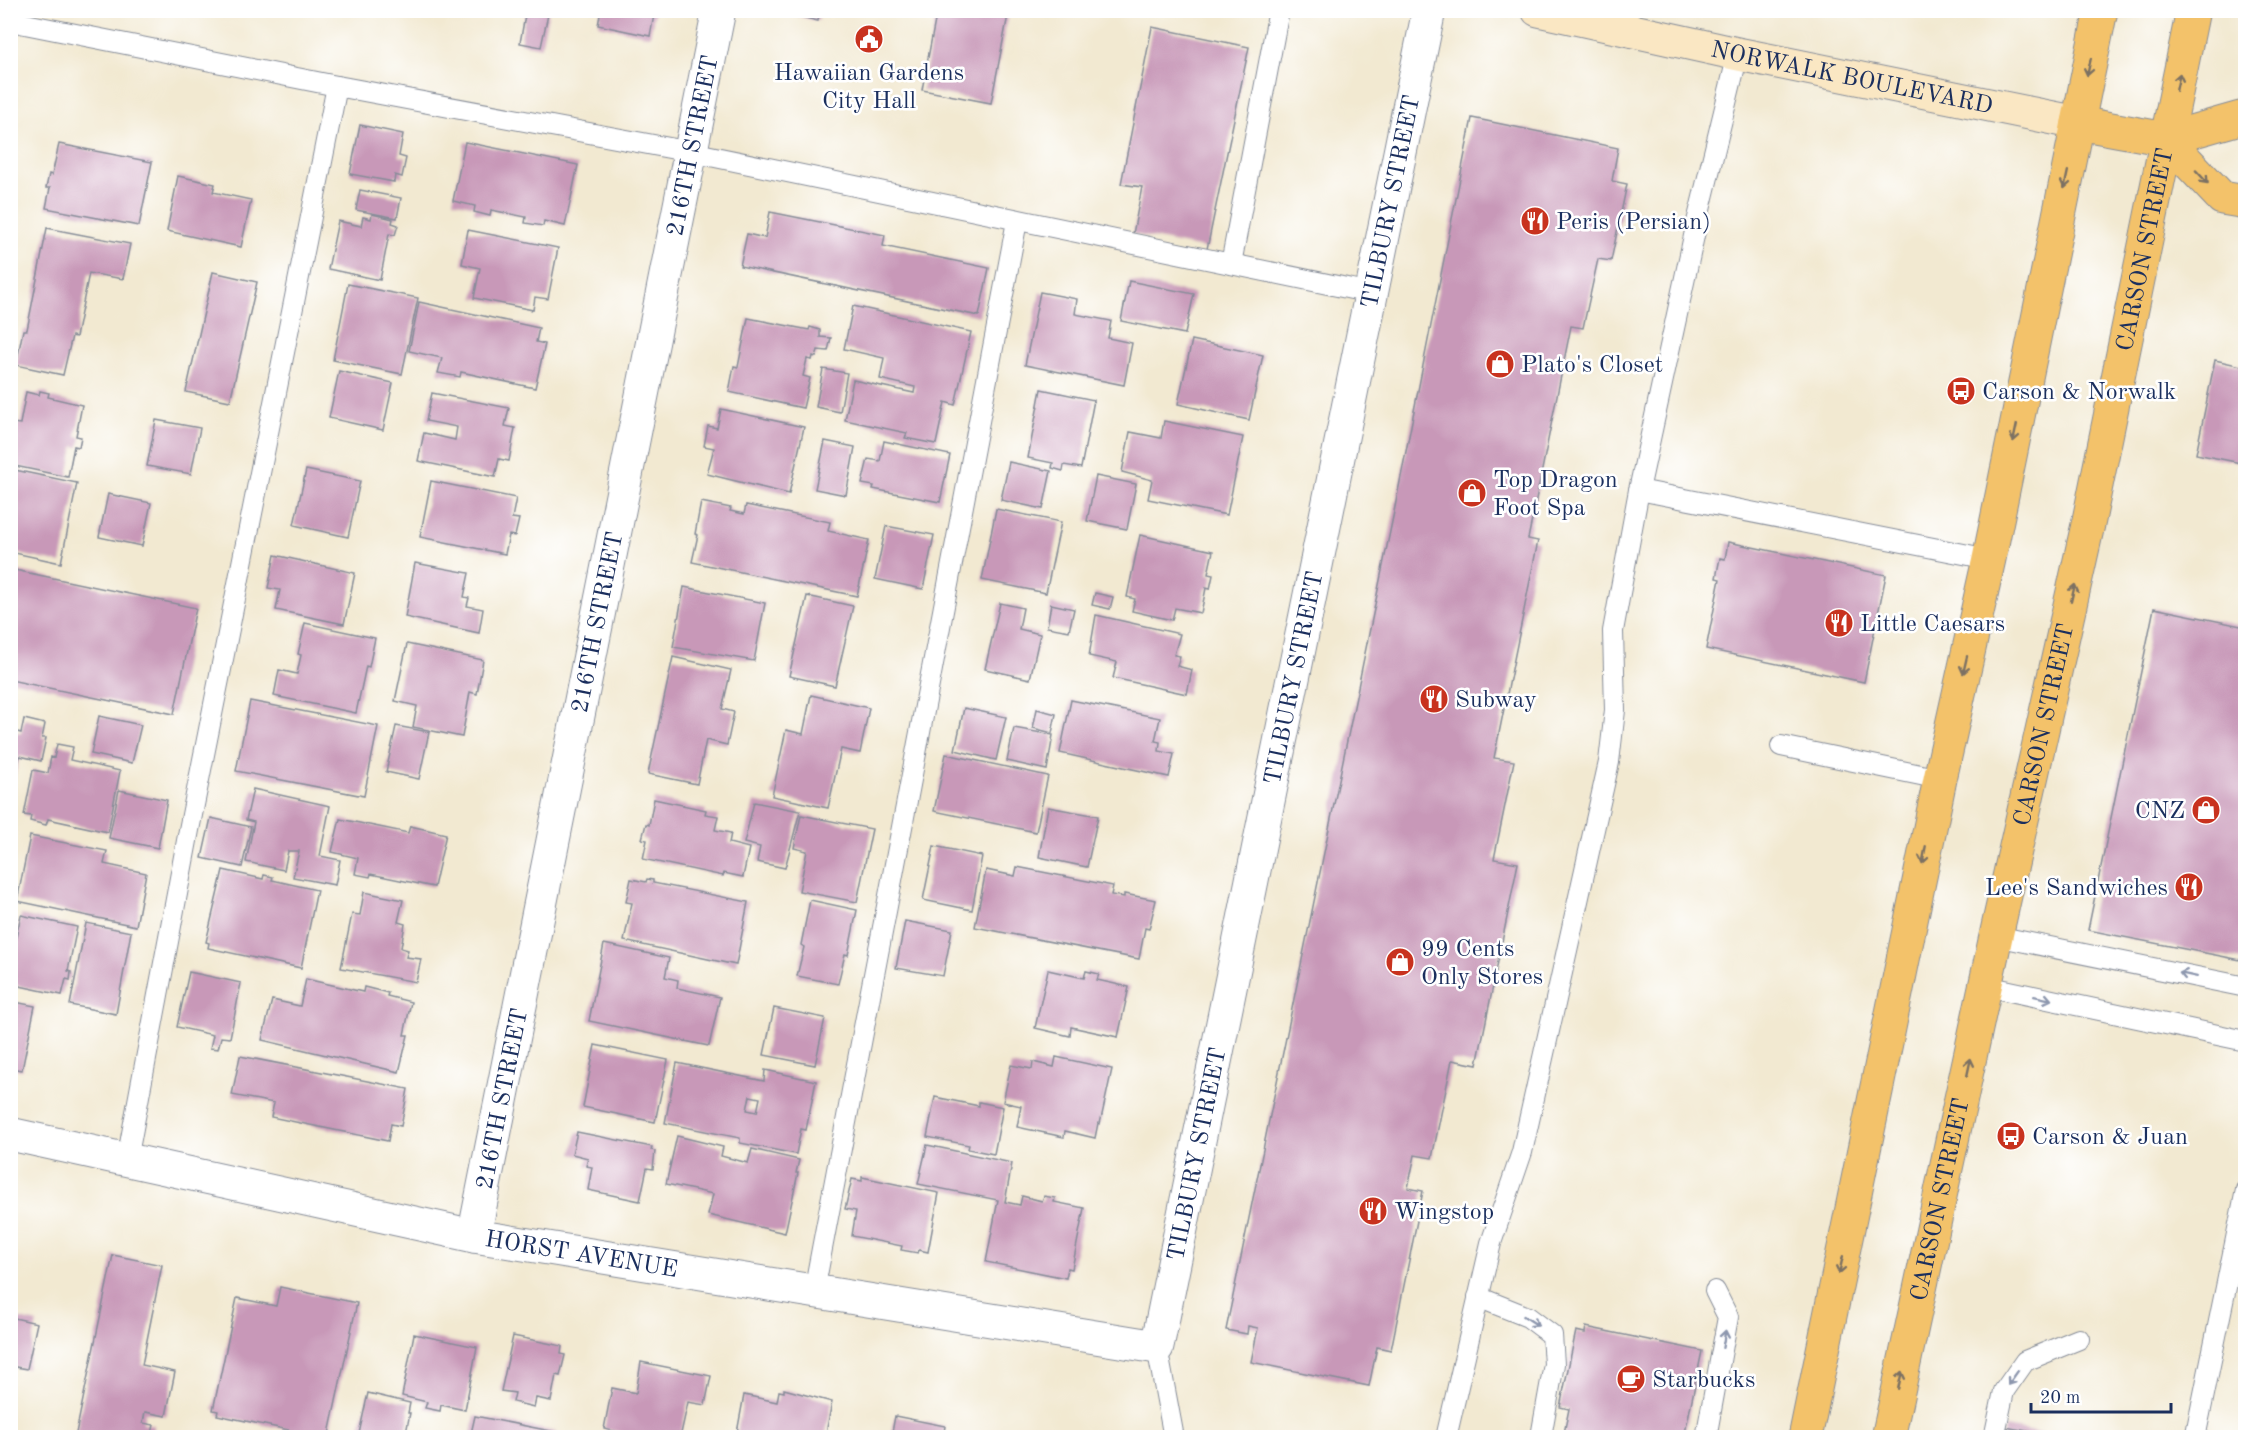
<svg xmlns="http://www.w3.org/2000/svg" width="2256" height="1448" font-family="'Old Standard TT',serif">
  <rect width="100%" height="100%" fill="#fff"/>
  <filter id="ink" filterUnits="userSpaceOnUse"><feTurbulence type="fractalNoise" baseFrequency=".0167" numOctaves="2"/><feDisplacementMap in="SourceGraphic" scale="12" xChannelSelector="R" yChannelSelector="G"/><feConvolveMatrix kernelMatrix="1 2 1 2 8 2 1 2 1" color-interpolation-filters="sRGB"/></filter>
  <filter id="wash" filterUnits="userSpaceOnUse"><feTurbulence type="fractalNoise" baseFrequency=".008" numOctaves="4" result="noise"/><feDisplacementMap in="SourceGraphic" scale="24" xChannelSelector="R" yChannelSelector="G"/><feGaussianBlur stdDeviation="1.35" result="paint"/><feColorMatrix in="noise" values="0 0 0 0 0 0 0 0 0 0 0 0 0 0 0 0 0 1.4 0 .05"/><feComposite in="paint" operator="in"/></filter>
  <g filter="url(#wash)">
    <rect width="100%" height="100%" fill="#f2e9d1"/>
    <g id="blocks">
      <g fill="#c898b8" fill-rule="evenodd">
        <path d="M526 10H549L541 47 520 43Z"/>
        <path d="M601 10H655L650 36 598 25Z"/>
        <path d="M773 10H820L818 21Z"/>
        <path d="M937 10H1009L991 103 922 90Z"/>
        <path d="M1152 27 1249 47 1207 249 1133 234 1142 187 1121 184Z"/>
        <path d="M1472 118 1618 148 1612 181 1627 184 1611 261 1598 259 1583 328 1571 326 1528 539 1538 541 1494 758 1514 761 1494 859 1518 863 1477 1065 1452 1060 1432 1158 1415 1155 1408 1188 1423 1191 1391 1350 1377 1347 1369 1386 1251 1362 1258 1328 1248 1326 1247 1334 1226 1330 1394 512Z"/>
        <path d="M360 125 403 134 399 156 406 158 402 177 395 175 394 182 350 174Z"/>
        <path d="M465 142 578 165 565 226 544 221 543 226 525 223 526 217 491 210 490 216 474 212 475 206 453 201Z"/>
        <path d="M59 144 152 162 139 226 46 208 50 188H46L49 174 52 175Z"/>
        <path d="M178 176 215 184 213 192 251 200 241 247 167 231Z"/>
        <path d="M360 190 401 198 397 218 356 210Z"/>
        <path d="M770 212 885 235 883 246 989 268 979 316 740 266 747 234 765 238Z"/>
        <path d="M372 214 393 219 392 223 398 225 395 235 389 234 380 280 328 269 338 221 361 226 363 217 371 219Z"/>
        <path d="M47 228 130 244 123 279 89 273 76 337 72 336 63 375 16 365 23 330H27Z"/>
        <path d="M468 230 558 248 548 299 535 297 533 310 474 298 480 268 462 264Z"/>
        <path d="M213 272 257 282 230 401 186 392Z"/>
        <path d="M1129 281 1194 294 1185 334 1121 321Z"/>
        <path d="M348 284 418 298 402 374 333 360Z"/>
        <path d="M1040 292 1077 299 1075 314 1111 321 1108 338 1132 343 1124 385 1025 365Z"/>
        <path d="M419 302 539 328 536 342 545 344 535 388 461 372 460 377 438 373 442 358 409 351Z"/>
        <path d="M853 306 971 332 955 405 945 402 936 444 905 438 907 433 845 420 853 380 914 393 915 387 880 379 884 358 844 349Z"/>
        <path d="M748 318 809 330 810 327 820 330V337L831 338 828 351 818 350 816 357 813 356 812 360 807 359 803 376 810 378 803 408 729 392 734 366 738 367Z"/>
        <path d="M1192 340 1263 355 1249 420 1178 404Z"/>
        <path d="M2215 360 2246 367V464L2196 454Z"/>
        <path d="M823 369 847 373 840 412 816 407Z"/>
        <path d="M339 371 393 383 383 430 329 418Z"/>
        <path d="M1041 389 1094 400 1081 468 1064 465 1063 471 1052 468 1053 463 1028 458Z"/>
        <path d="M40 391 49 393 48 397 82 405 76 436 81 437 79 447 74 446 68 477 10 465 12 423 20 424 26 392 39 395Z"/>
        <path d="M432 393 509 408 505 426 515 428 509 461 499 459 495 477 418 461 424 433 455 440 457 427 426 421Z"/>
        <path d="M721 409 804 427 789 494 707 474 714 448 704 446 708 426 717 428Z"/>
        <path d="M156 420 200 428 191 474 147 466Z"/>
        <path d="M1164 421 1243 437 1227 515 1148 499 1152 480 1122 472 1130 432 1161 438Z"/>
        <path d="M825 441 855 447 846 495 815 489Z"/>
        <path d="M884 441 950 455 940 502 873 489 874 486 862 484 868 459 880 461Z"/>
        <path d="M1009 462 1051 471 1043 509 1001 500Z"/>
        <path d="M10 469 77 483 61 563 10 552Z"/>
        <path d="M306 470 360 481 348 537 294 525Z"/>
        <path d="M1096 476 1136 484 1127 529 1087 521Z"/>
        <path d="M431 481 516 498 512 518 519 519 515 536 509 535 505 554 420 537Z"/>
        <path d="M108 494 151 503 142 546 99 537Z"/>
        <path d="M701 502 731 508 730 511 744 514 746 505 830 522 828 531 869 540 857 596 692 562 698 535 695 534Z"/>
        <path d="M996 509 1061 522 1046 593 982 580Z"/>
        <path d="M886 526 934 535 923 589 875 579Z"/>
        <path d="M1140 535 1213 551 1208 574 1213 575 1210 589 1206 588 1201 613 1175 608 1172 620 1132 611 1135 599 1127 597Z"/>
        <path d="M1728 542 1886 575 1864 682 1706 649 1720 579 1716 578 1720 558 1725 559Z"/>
        <path d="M275 555 355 573 344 624 276 610 280 590 268 588Z"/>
        <path d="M415 563 469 573 464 597 469 598 467 606 483 609 479 633 405 617Z"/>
        <path d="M10 569 196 608 174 714 10 680Z"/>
        <path d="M684 587 765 603 754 661 673 647Z"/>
        <path d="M1095 593 1113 597 1110 609 1092 605Z"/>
        <path d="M807 596 853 606 835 686 789 676Z"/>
        <path d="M1000 603 1023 608 1019 629 1040 634 1030 679 985 669Z"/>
        <path d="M1051 604 1074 609 1069 631 1047 627Z"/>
        <path d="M2154 608 2246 627V961L2088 930Z"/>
        <path d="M1096 615 1180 634 1174 655 1180 656 1177 666 1192 670 1187 694 1113 678 1117 662 1089 656Z"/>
        <path d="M305 623 375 638 369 667 366 666 356 713 274 696 279 670 297 674 301 655 298 654Z"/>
        <path d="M407 644 483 660 477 694 470 692 462 737 413 727 417 706 395 701Z"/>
        <path d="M673 657 731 670 722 709 734 712 727 745 706 740 697 784 648 774Z"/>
        <path d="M811 695 869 708 860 753 841 749 828 808 772 796 786 730 803 734Z"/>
        <path d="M1071 700 1160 718 1155 741 1160 742 1159 751 1174 754 1169 777 1060 753Z"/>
        <path d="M250 701 378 726 364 796 236 771Z"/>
        <path d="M964 708 1006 717 996 760 955 750Z"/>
        <path d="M1037 709 1056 714 1052 733 1033 728Z"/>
        <path d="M99 716 141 725 132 763 91 754Z"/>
        <path d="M24 719 45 724 42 738H46L41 761 20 756 10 794V730L21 733Z"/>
        <path d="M396 726 429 732 419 779 386 772Z"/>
        <path d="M1014 728 1053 735 1047 770 1007 761Z"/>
        <path d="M57 744 73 747 70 760 120 771 108 832 48 819 46 825 30 821 31 816 24 815 33 770 48 773 51 757 54 758Z"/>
        <path d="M946 754 1048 776 1036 832 934 811Z"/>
        <path d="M253 789 330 806 320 856 340 860 335 885 293 877 299 851H288L284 870 246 862 254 822 246 820Z"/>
        <path d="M119 790 167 800 158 848 109 838Z"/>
        <path d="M654 799 706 810 705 814 718 816 715 830 731 833 729 843 749 848 743 877 724 873 723 876 643 859 647 840 642 839 646 824 649 825Z"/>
        <path d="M754 802 800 811 785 868 757 862 760 847 744 843Z"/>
        <path d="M1048 807 1098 816 1087 867 1039 857Z"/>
        <path d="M801 815 872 829 857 902 799 891 807 851 794 848Z"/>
        <path d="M211 818 251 827 242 867 202 858Z"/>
        <path d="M340 819 408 833 410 826 446 834 434 887 371 874 370 877 355 874 358 858 332 852Z"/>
        <path d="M30 836 107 851 104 864 146 873 136 926 17 901Z"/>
        <path d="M934 846 982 856 972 910 923 900Z"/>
        <path d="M1017 867 1113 886 1111 895 1124 897V894L1156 900 1149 929 1145 928 1139 959 975 927 986 870 1015 876Z"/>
        <path d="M223 870 263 879 264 875 273 877 272 880 317 890 301 968 208 948 209 943 206 942Z"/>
        <path d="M631 879 646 882 647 879 653 880V883L748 902 736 965 624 941 632 903 626 902Z"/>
        <path d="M364 892 403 900 398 922 405 924 401 948 408 950 406 957 421 959 416 982 341 968 352 914 360 915Z"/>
        <path d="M810 900 857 910 848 955 845 954 838 984 797 976 804 947 801 945Z"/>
        <path d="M21 915 77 927 68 971 71 972 70 980 66 979 62 995 10 984 12 955H10V948L12 941 15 942Z"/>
        <path d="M905 921 952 930 943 976 896 968Z"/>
        <path d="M86 923 131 932 116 1014 70 1005Z"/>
        <path d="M604 944 669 958 665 977 678 980 677 988 720 997 709 1046 589 1021Z"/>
        <path d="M1048 970 1084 978 1086 971 1099 974 1097 980 1129 987 1118 1037 1071 1027 1070 1036 1035 1028Z"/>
        <path d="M189 972 241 983 230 1038 221 1037 218 1049 210 1048 213 1035 177 1027Z"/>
        <path d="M306 979 363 992 364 987 388 993 387 996 411 1002 404 1035H408L399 1072 262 1040 272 1000 300 1006Z"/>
        <path d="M10 1001 35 1006 22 1070 10 1068Z"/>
        <path d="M774 1008 825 1018 815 1065 764 1055Z"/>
        <path d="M595 1045 668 1060 655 1122 583 1107Z"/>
        <path d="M240 1056 408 1089 401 1126 391 1124 388 1141 271 1117 274 1103 232 1095Z"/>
        <path d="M1056 1057 1112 1069 1100 1124 1098 1123 1095 1138 1065 1131 1064 1137 1017 1127 1021 1106 1003 1102 1011 1065 1032 1069 1033 1062 1054 1067Z"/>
        <path d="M677 1063 764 1081 765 1070 816 1081 806 1130 801 1129 796 1154 740 1143V1138L665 1123ZM750 1096 760 1098 757 1112 747 1110Z"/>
        <path d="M935 1097 979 1106V1102L1003 1107 994 1154 968 1149 969 1145 927 1137Z"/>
        <path d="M577 1132 652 1147 651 1150 655 1151 653 1169 647 1168 640 1201 588 1190 592 1167 586 1166 588 1158 572 1154Z"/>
        <path d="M677 1136 723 1147 721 1156 748 1163 752 1149 799 1160 796 1173H798L785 1233 708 1215 713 1194 666 1184Z"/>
        <path d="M927 1145 1012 1163 1005 1202 1020 1205 1022 1196 1042 1201 1044 1196 1055 1198 1054 1202 1084 1208 1072 1269 1068 1268 1066 1278 986 1262 998 1200 918 1184Z"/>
        <path d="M862 1177 939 1193 928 1252 919 1250 918 1253 901 1250 902 1246 852 1236 856 1211 845 1209 852 1179 862 1181Z"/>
        <path d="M113 1255 162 1265 142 1365 175 1372 166 1416 145 1412 143 1423 154 1425 151 1438H75Z"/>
        <path d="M280 1287 357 1303 329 1434 323 1433 322 1437 217 1415 218 1411 213 1410 237 1298 276 1306Z"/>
        <path d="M10 1317 37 1323 27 1369 10 1366Z"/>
        <path d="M1586 1327 1702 1351 1684 1438H1563L1569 1409 1560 1407 1576 1331 1585 1333Z"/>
        <path d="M414 1334 477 1347 465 1410 441 1405 440 1411 425 1408 427 1402 402 1396Z"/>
        <path d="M513 1336 562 1346 561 1354 565 1355 560 1376 556 1375 551 1401 536 1398 534 1407 513 1402 515 1393 501 1391Z"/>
        <path d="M641 1362 711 1376 705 1405 688 1402 680 1438H646L604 1429 612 1388 636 1393Z"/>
        <path d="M784 1389 832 1402 825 1438H736L744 1395 777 1402 779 1391 784 1392Z"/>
        <path d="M368 1393 410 1403 408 1413H410L405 1438H358Z"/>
        <path d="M475 1416 556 1432 555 1438H470Z"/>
        <path d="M895 1416 945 1426 943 1438H891Z"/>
        <path d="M2005 1427 2055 1436V1438H2003Z"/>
      </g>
    </g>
  </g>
  <g filter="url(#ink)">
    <use href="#blocks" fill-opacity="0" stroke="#868c98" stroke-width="1.5"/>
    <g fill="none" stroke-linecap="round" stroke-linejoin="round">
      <g stroke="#868c98" stroke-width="22">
        <g id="service">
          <path d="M10 21 337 86 691 152 1371 293"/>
          <path d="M1231 264 1279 10"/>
          <path d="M1639 490 1989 559"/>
          <path d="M1781 746 1940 779"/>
          <path d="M1996 936 2246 987"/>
          <path d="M1986 986 2246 1041"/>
          <path d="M127 1160 189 830 337 86"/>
          <path d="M814 1291 1017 221"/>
          <path d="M1478 1297 1528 1317 1552 1335 1554 1364 1542 1431 1543 1438"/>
          <path d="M1157 1347 1174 1438"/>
          <path d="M1446 1438 1491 1243 1522 1152 1609 762 1615 710 1613 631 1639 490 1697 222 1738 54"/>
          <path d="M1706 1438 1728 1317 1715 1291"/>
          <path d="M1994 1438 2004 1391 2025 1361 2079 1339"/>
          <path d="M2195 1438 2246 1190"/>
        </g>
      </g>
      <g stroke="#868c98" stroke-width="35">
        <g id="minor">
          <path id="s1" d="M10 1134 474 1236 1157 1347 1429 10"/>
          <path id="s2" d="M474 1236 719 10"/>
        </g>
      </g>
      <g stroke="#868c98" stroke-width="35">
        <g id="secondary">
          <path id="s3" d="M1538 10 1738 54 2078 123"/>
        </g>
      </g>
      <g stroke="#868c98" stroke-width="35">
        <g id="primary">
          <path d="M2078 123 2166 139 2240 118 2246 119"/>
          <path d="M2166 139 2222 198 2246 202"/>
          <path d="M1805 1438 1940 779 1989 559 2101 10"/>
          <path id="s4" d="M1888 1438 1996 936 2089 520 2193 10"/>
        </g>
      </g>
      <use href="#service" stroke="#fff" stroke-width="20"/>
      <use href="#minor" stroke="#fff" stroke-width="33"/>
      <use href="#secondary" stroke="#fae7c3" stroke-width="33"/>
      <use href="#primary" stroke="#f3c26a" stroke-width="33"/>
    </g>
    <defs><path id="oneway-shaft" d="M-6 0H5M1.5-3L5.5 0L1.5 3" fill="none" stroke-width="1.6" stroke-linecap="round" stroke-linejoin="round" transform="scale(1.5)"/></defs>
    <g stroke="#7c7163">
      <use href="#oneway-shaft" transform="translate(2089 67) rotate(102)"/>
      <use href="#oneway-shaft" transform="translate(2178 82) rotate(-78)"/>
      <use href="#oneway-shaft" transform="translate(2202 177) rotate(47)"/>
      <use href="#oneway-shaft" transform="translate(2066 180) rotate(102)"/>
      <use href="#oneway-shaft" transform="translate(2015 433) rotate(102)"/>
      <use href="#oneway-shaft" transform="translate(2073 593) rotate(-77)"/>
      <use href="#oneway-shaft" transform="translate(1965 665) rotate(103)"/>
      <use href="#oneway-shaft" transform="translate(1924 855) rotate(101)"/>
      <use href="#oneway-shaft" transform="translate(1969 1067) rotate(-78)"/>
      <use href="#oneway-shaft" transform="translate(1841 1265) rotate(102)"/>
      <use href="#oneway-shaft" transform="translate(1900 1380) rotate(-78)"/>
    </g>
    <g stroke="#8d97ae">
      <use href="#oneway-shaft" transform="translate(2188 975) rotate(-168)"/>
      <use href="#oneway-shaft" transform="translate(2043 998) rotate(12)"/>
      <use href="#oneway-shaft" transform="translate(1531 1321) rotate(33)"/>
      <use href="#oneway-shaft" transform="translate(1724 1339) rotate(-80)"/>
      <use href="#oneway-shaft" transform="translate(2013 1378) rotate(125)"/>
    </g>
  </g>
  <defs>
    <g id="civic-disc" transform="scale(1.5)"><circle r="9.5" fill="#c8321e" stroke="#fff"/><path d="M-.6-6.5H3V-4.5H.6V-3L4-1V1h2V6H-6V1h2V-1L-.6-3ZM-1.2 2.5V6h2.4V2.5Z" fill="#fff"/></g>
    <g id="restaurant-disc" transform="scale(1.5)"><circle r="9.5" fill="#c8321e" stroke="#fff"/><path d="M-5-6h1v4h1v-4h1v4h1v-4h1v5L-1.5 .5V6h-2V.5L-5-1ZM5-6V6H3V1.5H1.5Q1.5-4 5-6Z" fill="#fff"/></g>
    <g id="shop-disc" transform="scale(1.5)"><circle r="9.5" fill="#c8321e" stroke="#fff"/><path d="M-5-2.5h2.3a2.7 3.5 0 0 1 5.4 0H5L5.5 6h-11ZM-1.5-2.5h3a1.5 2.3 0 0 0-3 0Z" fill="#fff"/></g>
    <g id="bus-disc" transform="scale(1.5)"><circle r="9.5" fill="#c8321e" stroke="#fff"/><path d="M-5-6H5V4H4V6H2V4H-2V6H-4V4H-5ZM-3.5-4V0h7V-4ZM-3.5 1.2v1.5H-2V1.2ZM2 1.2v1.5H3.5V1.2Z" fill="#fff"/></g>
    <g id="cafe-disc" transform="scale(1.5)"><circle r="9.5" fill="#c8321e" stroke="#fff"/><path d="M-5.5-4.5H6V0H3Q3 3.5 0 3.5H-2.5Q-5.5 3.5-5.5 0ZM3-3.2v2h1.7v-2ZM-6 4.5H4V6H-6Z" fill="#fff"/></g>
  </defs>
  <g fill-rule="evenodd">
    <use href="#civic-disc" x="869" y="39"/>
    <use href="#restaurant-disc" x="1535" y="221"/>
    <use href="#shop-disc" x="1500" y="364"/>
    <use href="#bus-disc" x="1961" y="391"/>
    <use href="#shop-disc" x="1472" y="493"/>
    <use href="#restaurant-disc" x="1839" y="623"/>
    <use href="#restaurant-disc" x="1434" y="699"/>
    <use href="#shop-disc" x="2206" y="810"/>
    <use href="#restaurant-disc" x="2189" y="887"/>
    <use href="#shop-disc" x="1400" y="962"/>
    <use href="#bus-disc" x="2011" y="1136"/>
    <use href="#restaurant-disc" x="1373" y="1211"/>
    <use href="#cafe-disc" x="1631" y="1379"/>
  </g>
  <g text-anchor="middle" stroke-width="5" stroke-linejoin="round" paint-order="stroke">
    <g font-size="24" fill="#1b2f5e" stroke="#fff" text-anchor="start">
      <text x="869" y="80" text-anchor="middle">Hawaiian Gardens<tspan x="869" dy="28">City Hall</tspan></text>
      <text x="1556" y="229">Peris (Persian)</text>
      <text x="1521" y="372">Plato's Closet</text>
      <text x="1982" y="399">Carson &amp; Norwalk</text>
      <text x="1493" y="487">Top Dragon<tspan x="1493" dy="28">Foot Spa</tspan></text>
      <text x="1860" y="631">Little Caesars</text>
      <text x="1455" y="707">Subway</text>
      <text x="2185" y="818" text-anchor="end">CNZ</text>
      <text x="2168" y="895" text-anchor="end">Lee's Sandwiches</text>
      <text x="1421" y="956">99 Cents<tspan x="1421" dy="28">Only Stores</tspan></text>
      <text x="2032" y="1144">Carson &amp; Juan</text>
      <text x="1394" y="1219">Wingstop</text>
      <text x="1652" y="1387">Starbucks</text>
    </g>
    <g font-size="24" fill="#1b2f5e" stroke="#fff">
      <text dy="8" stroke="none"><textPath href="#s3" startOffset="321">NORWALK BOULEVARD</textPath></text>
      <text dy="8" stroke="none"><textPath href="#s2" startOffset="1112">216TH STREET</textPath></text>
      <text dy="8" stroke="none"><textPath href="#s1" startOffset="2336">TILBURY STREET</textPath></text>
      <text dy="8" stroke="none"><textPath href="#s4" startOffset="1216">CARSON STREET</textPath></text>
      <text dy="8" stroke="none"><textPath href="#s2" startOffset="626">216TH STREET</textPath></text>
      <text dy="8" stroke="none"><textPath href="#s1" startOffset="1850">TILBURY STREET</textPath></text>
      <text dy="8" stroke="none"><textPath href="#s4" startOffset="730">CARSON STREET</textPath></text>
      <text dy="8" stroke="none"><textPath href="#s2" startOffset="140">216TH STREET</textPath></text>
      <text dy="8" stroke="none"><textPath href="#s1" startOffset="1364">TILBURY STREET</textPath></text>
      <text dy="8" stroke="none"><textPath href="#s4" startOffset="244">CARSON STREET</textPath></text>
      <text dy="8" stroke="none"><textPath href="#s1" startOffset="584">HORST AVENUE</textPath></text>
    </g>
  </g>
  <rect width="2256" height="1448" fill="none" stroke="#fff" stroke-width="36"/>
  <path d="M2031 1403v9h140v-9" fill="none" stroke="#1b2f5e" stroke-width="3"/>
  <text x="2040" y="1403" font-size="18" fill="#1b2f5e" stroke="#ffffff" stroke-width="4.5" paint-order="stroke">20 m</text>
</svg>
